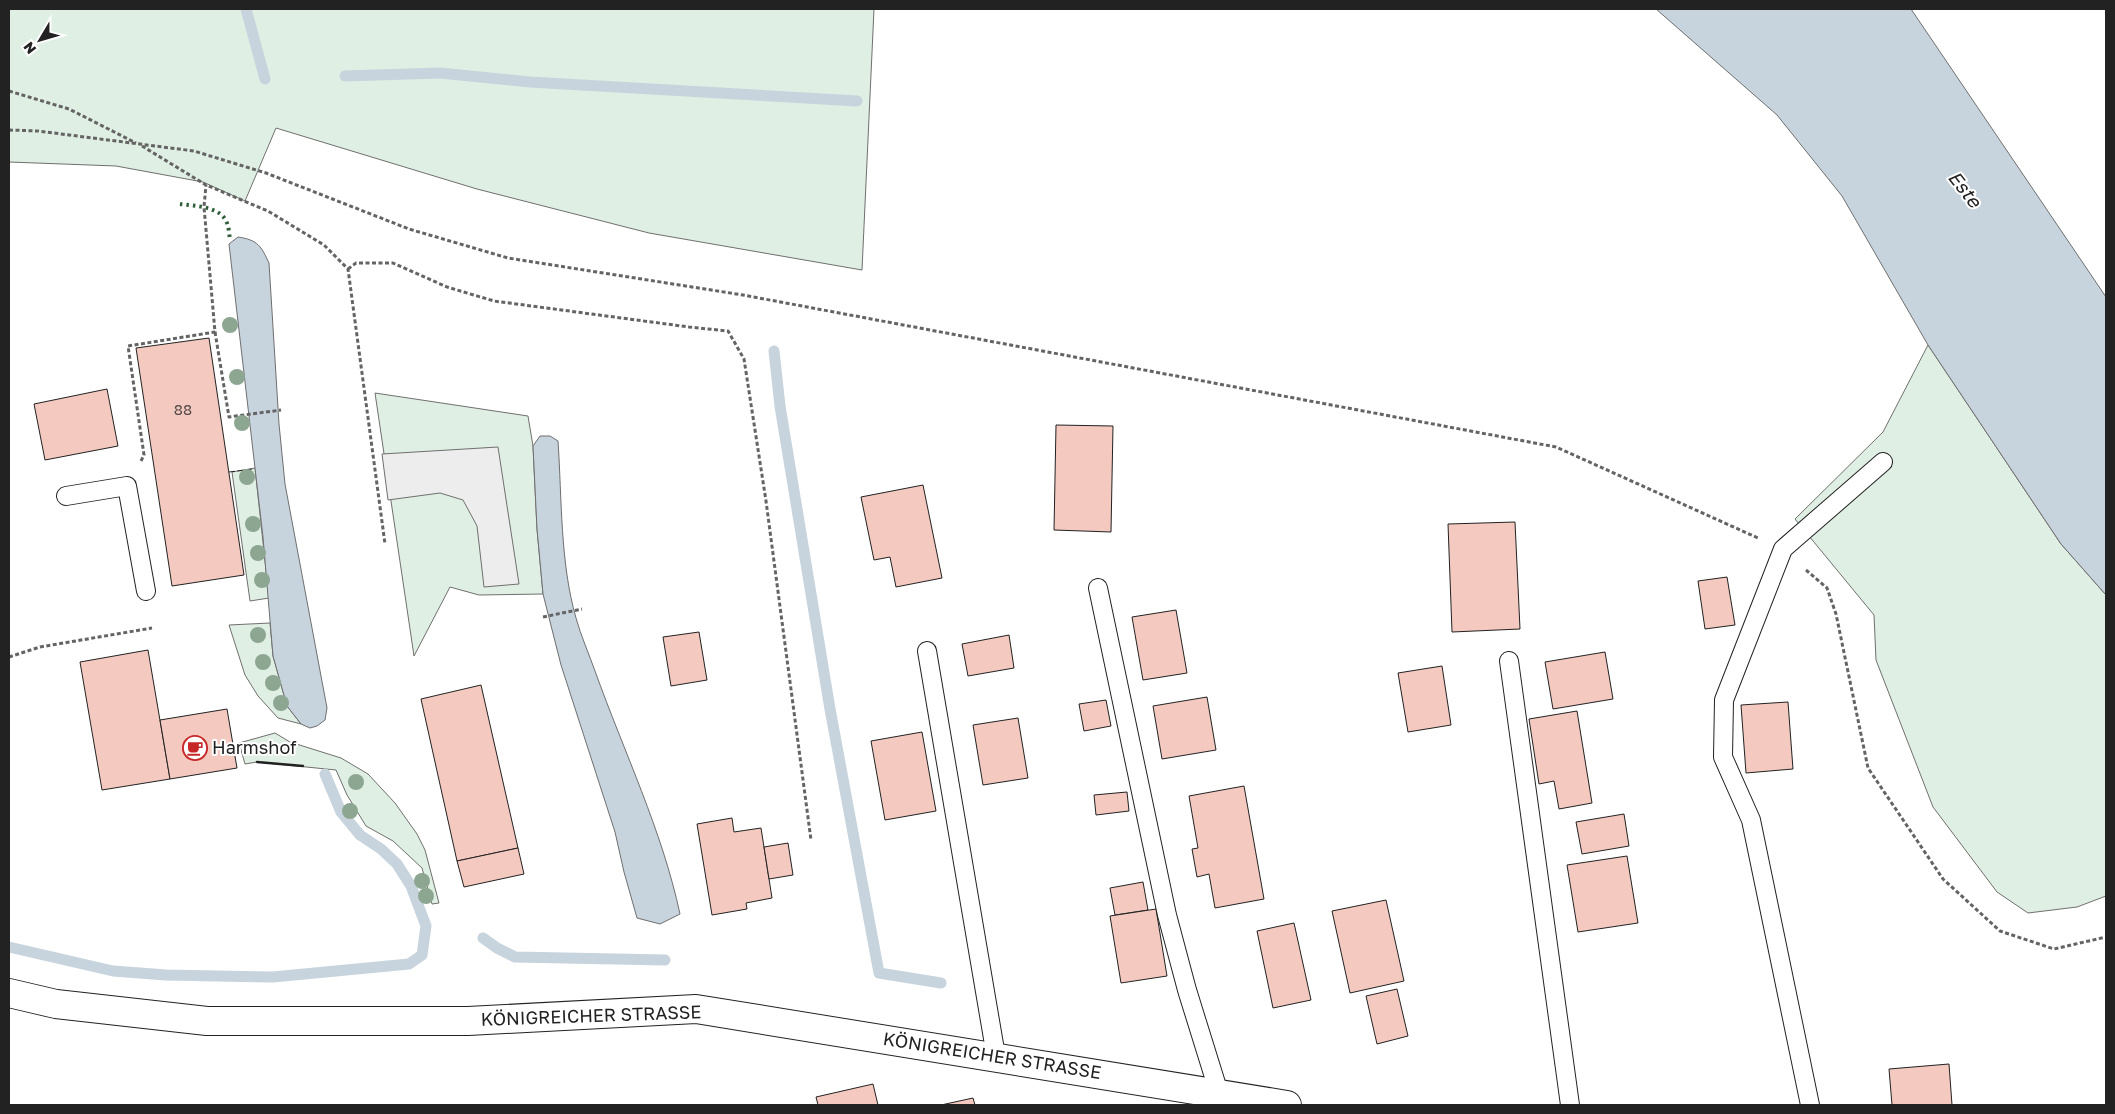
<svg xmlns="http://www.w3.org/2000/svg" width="2115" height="1114" viewBox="0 0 2115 1114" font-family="'Golos Text',sans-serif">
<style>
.green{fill:#e0efe3;stroke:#6f6f6f}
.parking{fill:#ededed;stroke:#6f6f6f}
.water{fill:#c7d3dd;stroke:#6f6f6f}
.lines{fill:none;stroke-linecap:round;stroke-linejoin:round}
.stream{stroke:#c7d3dd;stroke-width:11}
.building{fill:#f3c9c0;stroke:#222}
.lane-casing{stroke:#222;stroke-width:20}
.secondary-casing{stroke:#222;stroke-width:30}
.path{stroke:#646464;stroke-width:3;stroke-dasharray:4 2.5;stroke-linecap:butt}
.lane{stroke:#fff;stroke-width:18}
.secondary{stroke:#fff;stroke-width:28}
.hedge{stroke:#2f5e38;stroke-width:4;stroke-dasharray:2.5 4;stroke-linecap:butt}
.fence{stroke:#222;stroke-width:1;stroke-dasharray:6 2.5;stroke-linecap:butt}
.wall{stroke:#222;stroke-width:2.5}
.tree{fill:#8da692}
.labels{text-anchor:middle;stroke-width:4;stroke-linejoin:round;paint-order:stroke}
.number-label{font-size:15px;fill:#564c4a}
.poi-label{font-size:18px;fill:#222;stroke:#fff;text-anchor:start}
.street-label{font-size:18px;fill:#222;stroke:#fff}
.water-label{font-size:19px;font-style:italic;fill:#222;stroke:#fff}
</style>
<rect width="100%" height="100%" fill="#fff"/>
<g class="green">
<polygon points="9,9 874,9 862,270 649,233 477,189 276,128 245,201 203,182 116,166 9,162"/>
<polygon points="1928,345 2061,544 2106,595 2106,896 2077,907 2028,913 1997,892 1933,807 1876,660 1874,615 1795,519 1883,432"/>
<polygon points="375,393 528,416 533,446 537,529 543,594 479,595 450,587 414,656"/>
<polygon points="255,468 269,598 250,601 232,472"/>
<polygon points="270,623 273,656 287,706 301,724 278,718 258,696 245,675 229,625"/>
<polygon points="275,733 290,742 341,758 368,774 395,803 417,834 425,850 439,903 432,904 422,868 393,841 366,826 347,795 336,770 257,762 245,764 239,743"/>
</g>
<polygon class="parking" points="498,447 519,584 484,587 477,526 463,500 440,493 388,500 382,454"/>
<g class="water">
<polygon points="1656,9 1911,9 2106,297 2106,595 2061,544 1928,345 1842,196 1777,115"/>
<path d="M 238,237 C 258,240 261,246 269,263 L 279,424 L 285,484 L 327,708 L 325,720 L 317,726 L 310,728 L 301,724 L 287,706 L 273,656 L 263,537 L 229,244 Z"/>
<path d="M 540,436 L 550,436 L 558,441 C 562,500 560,562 576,618 C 581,636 589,654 595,671 C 624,752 662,830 680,914 L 660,924 L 637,918 L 624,872 L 615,832 L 561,665 L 543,594 L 537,529 L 533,446 Z"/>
</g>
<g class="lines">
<g class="stream">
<polyline points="246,9 265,79"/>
<polyline points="345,76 440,73 530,82 857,101"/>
<polyline points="774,351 780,406 830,709 879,973 941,983"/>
<polyline points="483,938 497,948 515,957 665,960"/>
<polyline points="9,947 113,971 166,975 273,977 409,964 422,955 426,926 411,886 397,864 381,849 360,835 341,812 325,774"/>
</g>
</g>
<g class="building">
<polygon points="209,338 244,575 172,586 136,348"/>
<polygon points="107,389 118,446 45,460 34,404"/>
<polygon points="1056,425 1113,426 1111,532 1054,530"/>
<polygon points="923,485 942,578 896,587 890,557 874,560 861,497"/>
<polygon points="1515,522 1520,629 1452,632 1448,524"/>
<polygon points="1727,577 1735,625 1705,629 1698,581"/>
<polygon points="1176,610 1187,673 1143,680 1132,617"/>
<polygon points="699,632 707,680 671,686 663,637"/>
<polygon points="1009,635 1014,668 968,676 962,644"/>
<polygon points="148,650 170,779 102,790 80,662"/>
<polygon points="1605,652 1613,699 1553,709 1545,662"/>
<polygon points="1442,666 1451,725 1408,732 1398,673"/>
<polygon points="481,685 518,848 457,861 421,699"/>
<polygon points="1207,697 1216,750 1162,759 1153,706"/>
<polygon points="1106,700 1111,726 1084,731 1079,704"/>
<polygon points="1788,702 1793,769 1746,773 1741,705"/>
<polygon points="227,709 237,768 170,779 160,720"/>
<polygon points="1577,711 1592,803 1559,809 1554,781 1539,784 1529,719"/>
<polygon points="1018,718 1028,778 983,785 973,725"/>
<polygon points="922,732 936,811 885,820 871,741"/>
<polygon points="1244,786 1264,899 1215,908 1209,874 1197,877 1192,849 1198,848 1189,796"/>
<polygon points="1127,792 1129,811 1096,815 1094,795"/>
<polygon points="1624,814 1629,846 1582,854 1576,822"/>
<polygon points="732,818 734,832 761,828 772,898 746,903 747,909 712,915 697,824"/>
<polygon points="788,843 793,875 769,879 764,847"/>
<polygon points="518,848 524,874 464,887 457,861"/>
<polygon points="1627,856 1638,923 1578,932 1567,865"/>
<polygon points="1143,882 1148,910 1115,915 1110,888"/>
<polygon points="1386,900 1404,981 1350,993 1332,911"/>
<polygon points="1156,909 1167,976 1121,983 1110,916"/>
<polygon points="1294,923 1311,1000 1273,1008 1257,931"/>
<polygon points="1397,989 1408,1036 1377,1044 1366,996"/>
<polygon points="1949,1064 1952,1105 1892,1105 1889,1069"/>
<polygon points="873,1084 878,1105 818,1105 816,1097"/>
<polygon points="973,1098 975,1105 941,1105"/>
</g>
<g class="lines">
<defs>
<g id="lane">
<polyline points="66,496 127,486 146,591"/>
<polyline points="1098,588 1167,915 1187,990 1219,1093 1220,1103"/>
<polyline points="927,651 996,1056"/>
<polyline points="1509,661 1570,1105"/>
<polyline points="1810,1105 1751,820 1723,757 1724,700 1783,549 1883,462"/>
</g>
<polyline id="secondary" points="9,993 56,1004 207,1021 468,1021 696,1009 1287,1105"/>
</defs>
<use href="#lane" class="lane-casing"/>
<use href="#secondary" class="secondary-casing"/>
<g class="path">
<polyline points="9,91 69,109 136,143"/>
<polyline points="9,130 38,131 194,151 266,173 409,229 508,258 743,295 1556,447 1758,538"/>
<polyline points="142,146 206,185 268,211 324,245 348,269 385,544"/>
<polyline points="348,269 356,263 393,263 447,287 494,301 689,327 728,331 744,359 766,501 811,840"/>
<polyline points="215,332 229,417 281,410"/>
<polyline points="141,461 144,455 128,346 215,332 204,207 206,185"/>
<polyline points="1806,570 1827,588 1836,614 1868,768 1943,879 2000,931 2054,949 2106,937"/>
<polyline points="543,617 582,609"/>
<polyline points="9,657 40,647 152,628"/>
</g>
<use href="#lane" class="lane"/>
<use href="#secondary" class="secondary"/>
<path class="hedge" d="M 180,204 C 194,206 221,206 227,223 C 229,228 229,234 230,239"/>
<polyline class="fence" points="229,472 253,469"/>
<polyline class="wall" points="257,762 303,766"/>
</g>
<g class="tree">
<circle cx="230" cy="325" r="8"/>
<circle cx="237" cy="377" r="8"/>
<circle cx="242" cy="423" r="8"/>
<circle cx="247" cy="477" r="8"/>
<circle cx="253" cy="524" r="8"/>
<circle cx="258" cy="553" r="8"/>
<circle cx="262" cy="580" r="8"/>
<circle cx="258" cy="635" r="8"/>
<circle cx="263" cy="662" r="8"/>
<circle cx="273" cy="683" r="8"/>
<circle cx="281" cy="703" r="8"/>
<circle cx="356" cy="782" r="8"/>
<circle cx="350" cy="811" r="8"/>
<circle cx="422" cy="881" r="8"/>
<circle cx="426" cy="896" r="8"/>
</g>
<defs>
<symbol id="cafe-ring" viewBox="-11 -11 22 22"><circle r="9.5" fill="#fff" stroke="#c62828" stroke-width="1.5"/><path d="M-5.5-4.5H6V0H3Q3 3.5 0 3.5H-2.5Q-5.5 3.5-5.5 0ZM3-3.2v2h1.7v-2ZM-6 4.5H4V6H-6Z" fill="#c62828"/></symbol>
</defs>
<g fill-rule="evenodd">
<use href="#cafe-ring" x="181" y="734" width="28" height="28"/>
</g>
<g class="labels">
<g class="number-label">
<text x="183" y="415">88</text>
</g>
<g class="poi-label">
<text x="212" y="754">Harmshof</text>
</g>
<g class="street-label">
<text transform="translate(591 1016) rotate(-2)" y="6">KÖNIGREICHER STRASSE</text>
<text transform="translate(992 1056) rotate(9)" y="6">KÖNIGREICHER STRASSE</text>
</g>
<g class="water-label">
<text transform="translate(1965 189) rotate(52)" y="7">Este</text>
</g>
</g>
<rect width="2115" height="1114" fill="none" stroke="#222222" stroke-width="20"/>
<g transform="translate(40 40) rotate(232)" stroke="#ffffff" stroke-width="4" paint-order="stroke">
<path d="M0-4L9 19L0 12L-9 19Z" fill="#222222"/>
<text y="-8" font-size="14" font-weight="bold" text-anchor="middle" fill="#222222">N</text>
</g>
</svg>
